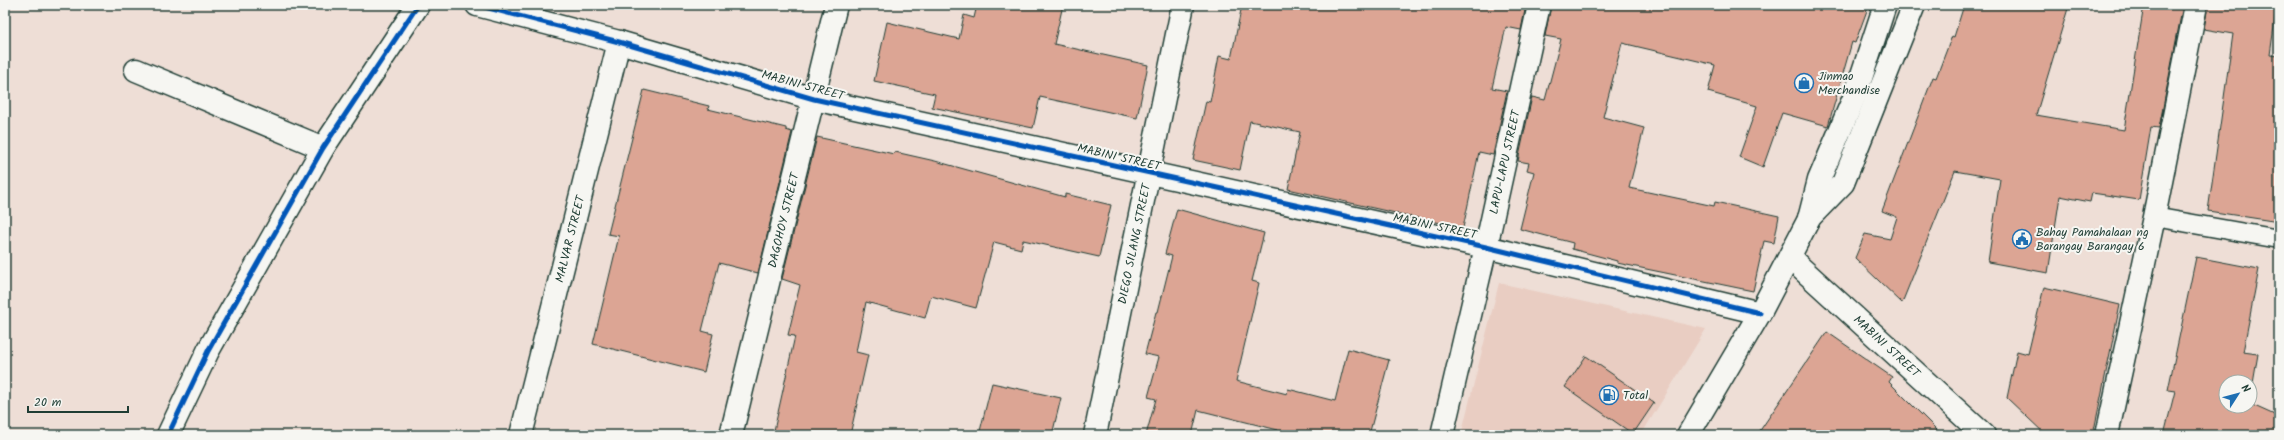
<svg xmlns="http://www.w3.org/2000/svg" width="2284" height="440" viewBox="0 0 2284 440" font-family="Kalam,sans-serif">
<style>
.built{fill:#e9cdc2}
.building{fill:#dca594;stroke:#1f3d34}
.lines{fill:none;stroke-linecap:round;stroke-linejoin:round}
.lane-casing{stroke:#1f3d34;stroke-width:21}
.street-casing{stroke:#1f3d34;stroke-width:25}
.secondary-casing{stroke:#1f3d34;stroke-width:25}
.lane{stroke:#f6f6f2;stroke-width:18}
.street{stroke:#f6f6f2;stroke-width:22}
.secondary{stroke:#f6f6f2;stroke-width:22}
.cycleway-casing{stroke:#f6f6f2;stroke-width:8}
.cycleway{stroke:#0057b8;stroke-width:5}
.labels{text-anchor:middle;stroke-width:4;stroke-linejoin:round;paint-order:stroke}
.poi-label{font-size:12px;fill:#1f3d34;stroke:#f6f6f2;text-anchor:start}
.street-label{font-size:12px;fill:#1f3d34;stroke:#f6f6f2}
</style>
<rect width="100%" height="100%" fill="#eeded6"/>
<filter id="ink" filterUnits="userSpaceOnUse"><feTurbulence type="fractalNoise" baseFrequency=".025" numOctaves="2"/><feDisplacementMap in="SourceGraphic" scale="8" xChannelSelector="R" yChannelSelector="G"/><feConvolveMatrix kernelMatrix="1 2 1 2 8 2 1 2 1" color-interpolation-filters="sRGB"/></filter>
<g filter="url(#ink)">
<polygon class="built" points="1499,283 1706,329 1641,435 1461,435"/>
<g class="building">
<polygon points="977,5 1063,5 1054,44 1148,65 1137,118 1040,97 1033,128 932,107 935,94 874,81 887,22 959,39 964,15 974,18"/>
<polygon points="1242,5 1526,5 1521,30 1506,27 1492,88 1507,91 1493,155 1479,152 1463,228 1288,189 1300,132 1250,121 1240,170 1193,160 1206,101 1210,102 1219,56 1231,59"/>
<polygon points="1551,5 1869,5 1855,43 1852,42 1828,126 1782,113 1763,167 1739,157 1757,106 1708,92 1715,65 1622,43 1603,117 1644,128 1629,188 1714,206 1715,202 1779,216 1774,243 1764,241 1753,291 1617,263 1617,261 1572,249 1573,243 1520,229 1534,172 1527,170 1529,163 1518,161 1532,97 1545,100 1561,39 1545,36"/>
<polygon points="1964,5 2069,5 2036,115 2124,130 2144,5 2183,5 2159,128 2151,127 2139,200 2092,193 2090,202 2060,196 2048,273 1988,262 2000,179 1955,171 1902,303 1855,258 1865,234 1890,239 1897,217 1882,211 1933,77 1936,78 1952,36 1954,37"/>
<polygon points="2208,5 2277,5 2270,55 2279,56 2279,222 2208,211 2233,34 2204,29"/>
<polygon points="644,90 709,106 708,109 786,128 786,130 792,132 758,273 719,263 702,331 713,334 704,372 593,344 619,236 608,234"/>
<polygon points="817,137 894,154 895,152 935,161 1065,197 1065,194 1111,205 1099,257 1023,240 1021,249 994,242 976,308 931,296 925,318 866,302 856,352 868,355 850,435 773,435 795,336 788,335 800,285 782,279"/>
<polygon points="1177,209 1264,233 1252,281 1259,283 1236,381 1287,394 1288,389 1335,401 1348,349 1389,360 1369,435 1277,435 1278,430 1198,410 1192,435 1146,435 1156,399 1148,397 1159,357 1145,354 1156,312 1158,312 1172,256 1165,254"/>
<polygon points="2196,257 2259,269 2243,352 2258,354 2250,401 2250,382 2226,382 2226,406 2250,406 2250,404 2279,417 2279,435 2164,435 2175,391 2168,390"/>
<polygon points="2044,287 2120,305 2093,435 2046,435 2007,398 2017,351 2028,354"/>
<polygon points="1827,332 1892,377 1889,382 1942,435 1757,435"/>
<polygon points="1586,356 1654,403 1633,434 1565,387"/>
<polygon points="992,383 1061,398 1052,435 979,435"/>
</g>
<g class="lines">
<defs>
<polyline id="lane" points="2154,217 2279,239"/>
<g id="street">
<polyline points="477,5 619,42 814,99 1486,247 1760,313"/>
<polyline points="136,70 323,148"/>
<path id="s1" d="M 1790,258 L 1984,435"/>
<polyline points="168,435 208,351 323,148 418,5"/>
<path id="s2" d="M 521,435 L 619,42"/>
<path id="s3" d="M 731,435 L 836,5"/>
<path id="s4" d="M 1095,435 L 1183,5"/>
<path id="s5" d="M 1442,435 L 1486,247 L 1539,5"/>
<polyline points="2107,435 2154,217 2196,5"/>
</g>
<g id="secondary">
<polyline points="1809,218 1843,183 1914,5"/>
<polyline points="1688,435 1760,313 1809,219 1819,180 1856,93 1885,5"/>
</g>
</defs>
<use href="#lane" class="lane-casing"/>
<use href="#street" class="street-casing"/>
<use href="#secondary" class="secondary-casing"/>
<use href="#lane" class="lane"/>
<use href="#street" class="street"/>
<use href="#secondary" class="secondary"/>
<defs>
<g id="cycleway">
<polyline points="477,5 619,42 814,99 1486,247 1760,313"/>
<polyline points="168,435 208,351 323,148 418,5"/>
</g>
</defs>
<use href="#cycleway" class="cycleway-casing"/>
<use href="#cycleway" class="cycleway"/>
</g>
</g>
<defs>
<symbol id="shop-ring" viewBox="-11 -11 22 22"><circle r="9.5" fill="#f6f6f2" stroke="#1f6fb2" stroke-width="1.5"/><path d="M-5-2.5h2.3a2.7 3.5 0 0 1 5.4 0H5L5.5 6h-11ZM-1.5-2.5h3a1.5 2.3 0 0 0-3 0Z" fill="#1f6fb2"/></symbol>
<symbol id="civic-ring" viewBox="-11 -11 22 22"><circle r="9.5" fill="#f6f6f2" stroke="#1f6fb2" stroke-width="1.5"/><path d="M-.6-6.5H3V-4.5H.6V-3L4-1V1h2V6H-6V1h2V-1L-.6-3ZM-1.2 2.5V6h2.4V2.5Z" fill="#1f6fb2"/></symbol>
<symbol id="fuel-ring" viewBox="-11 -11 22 22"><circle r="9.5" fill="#f6f6f2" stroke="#1f6fb2" stroke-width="1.5"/><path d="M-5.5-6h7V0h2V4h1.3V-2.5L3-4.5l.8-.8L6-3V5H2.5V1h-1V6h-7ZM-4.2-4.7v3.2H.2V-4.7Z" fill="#1f6fb2"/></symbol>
</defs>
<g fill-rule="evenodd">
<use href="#shop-ring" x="1793" y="72" width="22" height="22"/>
<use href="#civic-ring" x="2011" y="228" width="22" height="22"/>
<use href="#fuel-ring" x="1598" y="384" width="22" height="22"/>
</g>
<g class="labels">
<g class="poi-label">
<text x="1818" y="80">Jinmao<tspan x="1818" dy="14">Merchandise</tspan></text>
<text x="2036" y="236">Bahay Pamahalaan ng<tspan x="2036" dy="14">Barangay Barangay 6</tspan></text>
<text x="1623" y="399">Total</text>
</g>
<g class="street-label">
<text transform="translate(803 85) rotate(15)" y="4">MABINI STREET</text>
<text transform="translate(1119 157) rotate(13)" y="4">MABINI STREET</text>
<text dy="4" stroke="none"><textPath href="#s5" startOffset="280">LAPU-LAPU STREET</textPath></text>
<text dy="4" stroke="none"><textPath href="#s3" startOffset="221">DAGOHOY STREET</textPath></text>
<text transform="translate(1435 226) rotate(12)" y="4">MABINI STREET</text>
<text dy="4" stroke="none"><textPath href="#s2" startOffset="202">MALVAR STREET</textPath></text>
<text dy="4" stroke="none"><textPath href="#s4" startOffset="195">DIEGO SILANG STREET</textPath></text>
<text dy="4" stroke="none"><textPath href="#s1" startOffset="131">MABINI STREET</textPath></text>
</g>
</g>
<rect width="2284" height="440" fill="none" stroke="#f6f6f2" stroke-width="20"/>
<rect x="10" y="10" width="2264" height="420" fill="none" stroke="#1f3d34" stroke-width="1.5" filter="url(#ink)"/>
<g transform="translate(2238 394) rotate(54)"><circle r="19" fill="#f6f6f2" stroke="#a0aca6"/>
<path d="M0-3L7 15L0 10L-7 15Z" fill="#1f6fb2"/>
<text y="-6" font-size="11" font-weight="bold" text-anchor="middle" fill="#1f3d34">N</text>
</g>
<path d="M28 406v6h100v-6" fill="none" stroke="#1f3d34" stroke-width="2"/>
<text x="34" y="406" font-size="12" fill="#1f3d34" stroke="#f6f6f2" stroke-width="3" paint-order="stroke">20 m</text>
</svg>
